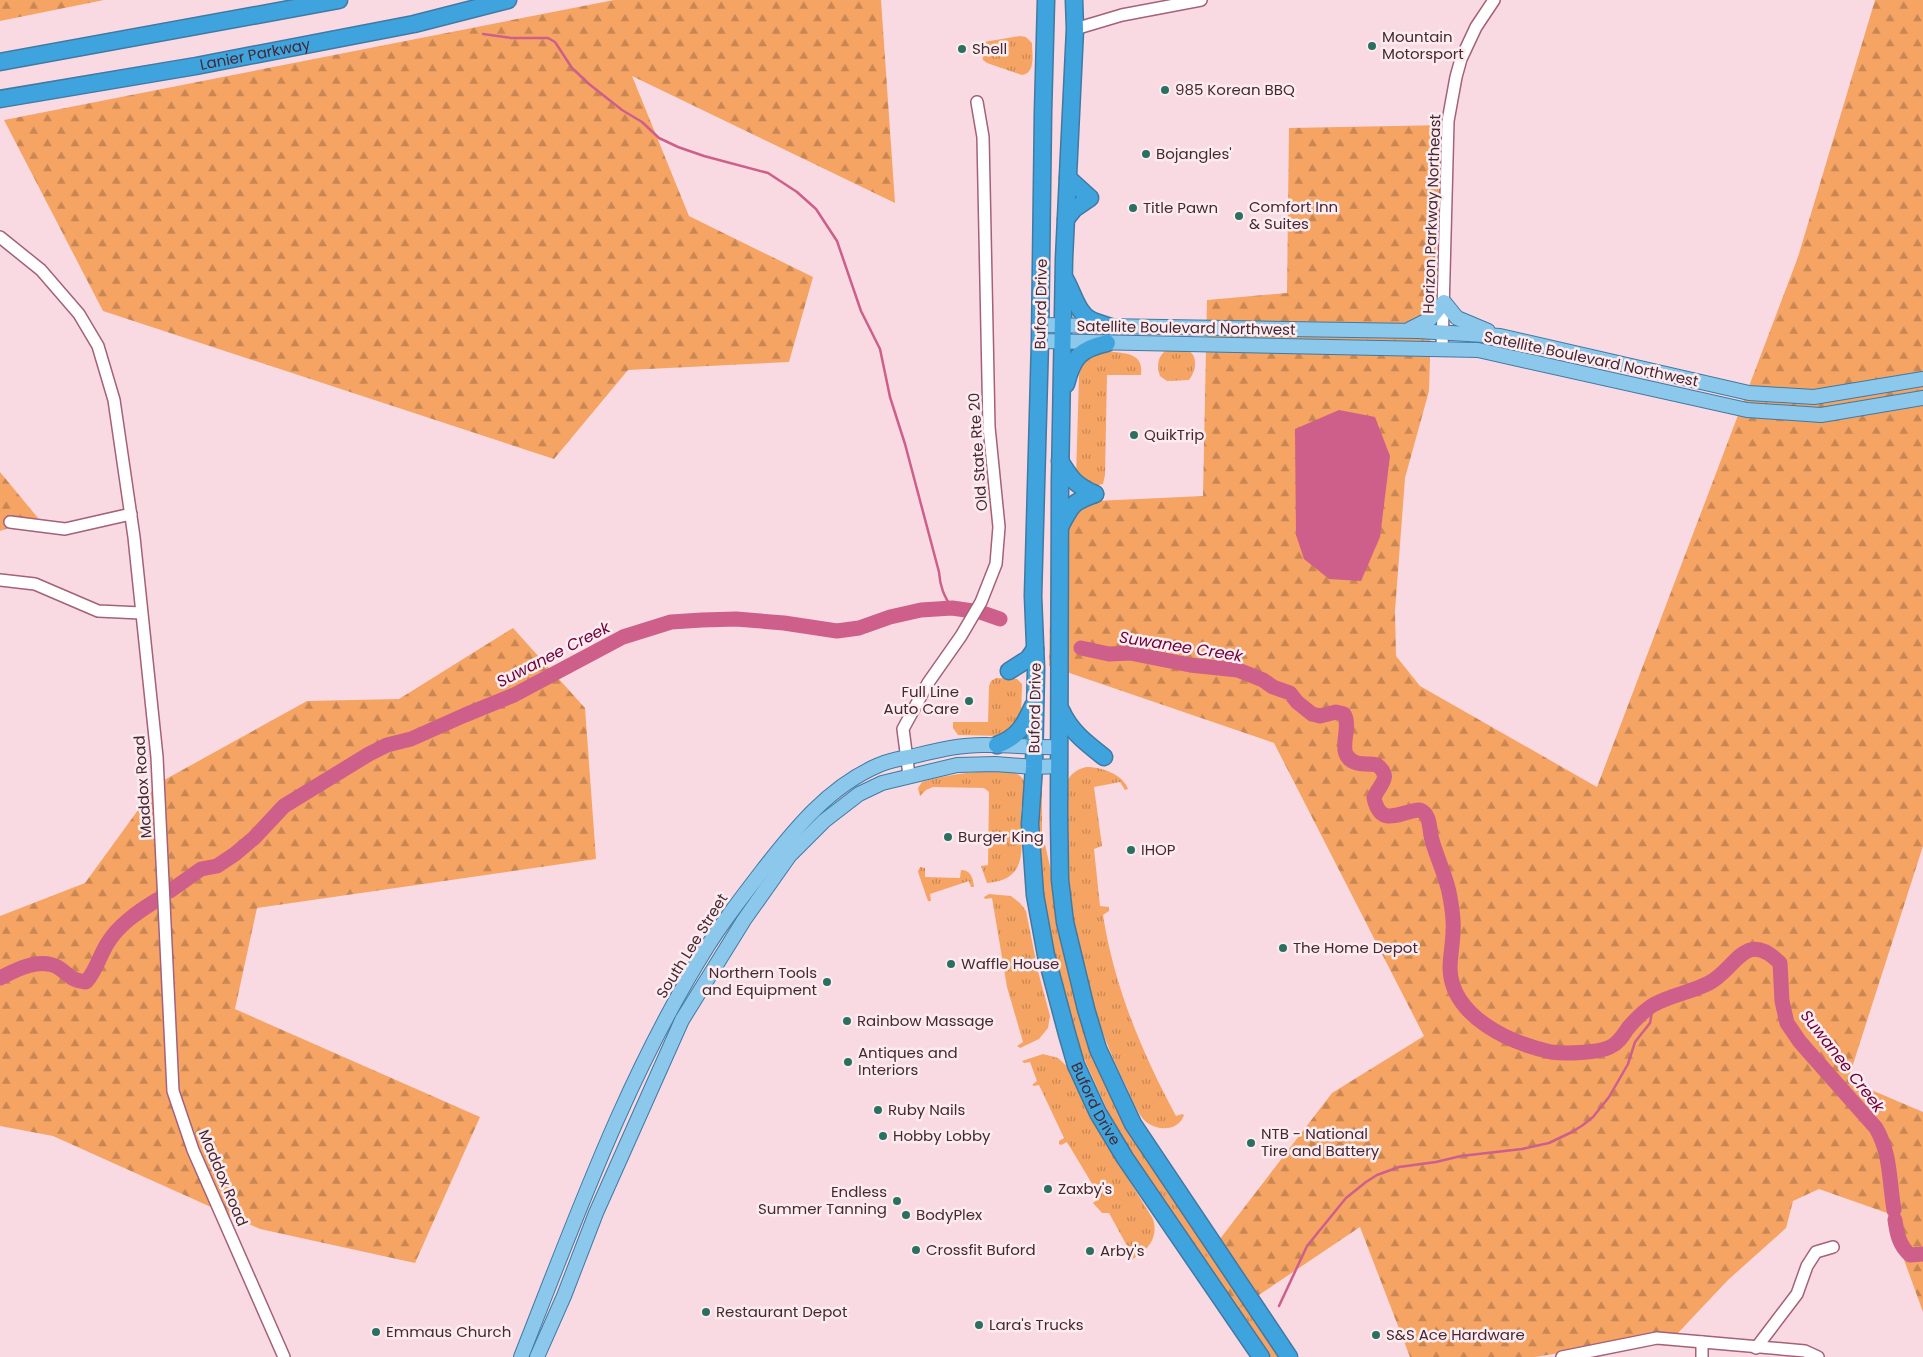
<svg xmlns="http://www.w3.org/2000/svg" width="1923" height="1357" viewBox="0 0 1923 1357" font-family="Poppins,sans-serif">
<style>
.grass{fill:url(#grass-tufts)}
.forest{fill:url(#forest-firs)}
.water{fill:#cd5f8a}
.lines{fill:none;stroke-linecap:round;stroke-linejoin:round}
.stream{stroke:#cd5f8a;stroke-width:2.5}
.river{stroke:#cd5f8a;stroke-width:15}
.minor-casing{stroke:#a46179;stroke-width:14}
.major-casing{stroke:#4179a2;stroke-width:16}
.highway-casing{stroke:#4179a2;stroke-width:19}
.minor{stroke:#fff;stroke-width:11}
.major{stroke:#8cc8eb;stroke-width:14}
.highway{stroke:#3fa4de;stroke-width:16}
.poi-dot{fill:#2b6f61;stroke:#fcecf0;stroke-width:2}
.labels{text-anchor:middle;stroke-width:5;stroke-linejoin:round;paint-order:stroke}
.poi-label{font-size:15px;fill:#452832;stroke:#fcecf0;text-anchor:start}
.street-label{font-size:15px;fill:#452832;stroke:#fcecf0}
.water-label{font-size:16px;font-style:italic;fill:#6d013a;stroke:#fcecf0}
</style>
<defs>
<pattern id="grass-tufts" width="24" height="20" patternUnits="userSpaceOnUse" patternTransform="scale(1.25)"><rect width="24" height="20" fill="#f5a464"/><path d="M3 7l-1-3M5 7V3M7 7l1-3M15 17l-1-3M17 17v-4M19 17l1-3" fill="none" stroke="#c88653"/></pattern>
<pattern id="forest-firs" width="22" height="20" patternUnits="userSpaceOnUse" patternTransform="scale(1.25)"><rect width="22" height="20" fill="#f5a464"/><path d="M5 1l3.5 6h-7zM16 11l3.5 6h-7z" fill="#c88653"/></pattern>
</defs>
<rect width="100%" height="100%" fill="#f9dae3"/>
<g class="grass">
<path d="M 1020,36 L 1026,37 L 1032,43 C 1032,54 1036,73 1022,75 L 987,63 L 983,60 L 981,45 L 984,42 Z"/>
<path d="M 1168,349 C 1174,349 1184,348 1189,351 C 1199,357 1195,373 1189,380 L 1167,381 L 1160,376 C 1156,365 1158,355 1168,349 Z"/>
<path d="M 1108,351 C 1125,354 1144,352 1141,375 L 1107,375 L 1105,475 L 1103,484 L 1093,486 L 1076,477 L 1079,376 C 1082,358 1092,355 1108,351 Z"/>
<polygon points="996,678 1017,679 1022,684 1021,718 1003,736 958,735 953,728 953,722 988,722 989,686 991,681"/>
<path d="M 1086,767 C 1101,767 1123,774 1128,789 L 1125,790 L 1120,782 L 1094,787 L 1102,846 L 1094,849 L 1100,906 L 1109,907 L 1109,911 L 1103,915 C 1114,986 1142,1053 1176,1116 L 1182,1114 L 1184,1115 C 1178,1133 1154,1131 1143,1119 C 1135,1109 1130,1093 1124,1082 C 1084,1001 1067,910 1066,821 C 1066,810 1063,794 1067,783 C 1069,774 1078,769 1086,767 Z"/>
<path d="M 993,771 C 1003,771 1015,770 1022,778 C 1030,788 1021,801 1021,811 C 1020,843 1032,880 987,883 L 981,866 L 988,865 L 989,792 L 984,788 L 933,787 L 926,790 L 920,796 L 918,788 L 922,782 C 945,775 969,772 993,771 Z"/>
<polygon points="1041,779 1042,780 1042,831 1053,880 1062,947 1073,991 1093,1050 1284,1357 1271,1357 1260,1345 1175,1221 1115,1127 1077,1043 1063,1002 1042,900 1038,845 1038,780"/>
<path d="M 920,867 L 925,868 L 925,877 L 960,878 L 961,870 C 971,870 973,878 974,887 L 971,887 L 969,881 L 930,894 L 931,901 L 928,901 L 918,872 Z"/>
<polygon points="989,894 1011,896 1020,903 1026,911 1038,971 1050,1016 1048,1028 1039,1039 1020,1048 1017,1046 1023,1042 1007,987 992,898 985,899 984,897"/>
<path d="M 1043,1054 L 1058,1058 L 1070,1069 L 1102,1136 L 1153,1219 C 1158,1235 1151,1247 1137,1256 C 1133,1259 1132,1260 1127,1260 L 1132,1255 L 1109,1213 L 1102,1213 L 1093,1203 L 1100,1197 L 1067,1142 L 1061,1145 L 1059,1144 L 1059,1141 L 1064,1138 L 1039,1085 L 1034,1086 L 1032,1085 L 1037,1081 L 1030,1062 L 1024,1063 L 1022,1061 Z"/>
</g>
<g class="forest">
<polygon points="0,0 104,0 0,21"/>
<polygon points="614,0 881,0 895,203 632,76 689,216 813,277 789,362 628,370 554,459 103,311 4,120"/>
<polygon points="1875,0 1923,0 1923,846 1848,1080 1923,1112 1923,1312 1887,1213 1819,1189 1793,1201 1786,1228 1728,1280 1677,1334 1535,1357 1410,1357 1360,1227 1235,1311 1203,1261 1332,1093 1424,1036 1274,743 1049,666 1052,503 1203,496 1207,300 1287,293 1289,128 1446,125 1432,294 1429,391 1405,478 1395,611 1396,656 1420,686 1597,787 1798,257"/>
<polygon points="0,472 38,518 0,531"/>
<polygon points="513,628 585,708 596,859 257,908 235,1009 480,1117 415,1263 260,1229 53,1136 0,1126 0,916 85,883 157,784 307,701 399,699"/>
</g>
<polygon class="water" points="1339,410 1375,417 1390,456 1380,537 1361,581 1329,579 1304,559 1296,535 1295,429"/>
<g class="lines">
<g class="stream">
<path d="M 483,34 L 511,38 L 548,38 L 555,42 L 572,68 L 589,84 L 622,110 L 642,122 L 659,138 L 678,147 L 704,156 L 768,173 L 797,192 L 816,209 L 837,241 L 861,311 L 880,349 L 890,397 L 905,444 L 939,572 C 940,587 944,596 952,608"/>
<polyline points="1279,1306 1307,1246 1346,1198 1366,1182 1377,1175 1399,1167 1436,1162 1461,1156 1522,1149 1549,1143 1572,1132 1583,1125 1593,1117 1609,1097 1628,1064 1635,1042 1650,1023 1653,1005"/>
</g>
<g class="river">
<path d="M 1081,648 L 1109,654 L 1130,653 L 1190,665 L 1238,670 L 1263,680 L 1273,687 L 1290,693 L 1297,702 L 1312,714 L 1320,716 L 1336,712 L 1344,714 C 1353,729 1333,756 1357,763 C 1364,765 1370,763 1377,765 C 1393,778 1379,784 1374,798 C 1381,829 1400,811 1420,810 C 1431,814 1429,830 1432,840 C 1437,859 1447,877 1450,897 C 1452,908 1454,920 1453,931 C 1453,943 1450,956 1450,969 C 1452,1017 1510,1043 1551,1052 C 1564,1054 1599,1053 1610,1047 C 1619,1043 1623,1035 1628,1028 C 1634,1021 1645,1010 1653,1005 C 1670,995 1692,992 1709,983 C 1736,969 1745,928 1780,963 L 1782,1001 L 1787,1023 L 1800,1042 L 1876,1128 C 1891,1154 1889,1181 1894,1210"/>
<polyline points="170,891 201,869 217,866 235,854 254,838 284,806 369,754 387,745 411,739 465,715 514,695 623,637 671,622 702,620 736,619 784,623 837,631 859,628 890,617 921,610 952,608 980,612 1000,619"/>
<path d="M 0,978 C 17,969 41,957 59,968 C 71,976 70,980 86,982 C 96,971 99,957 107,944 C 118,925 139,911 157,900"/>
<path d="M 1895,1220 C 1897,1234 1899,1245 1910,1255 L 1923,1254"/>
</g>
<defs>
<g id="minor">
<polyline points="1075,29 1122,15 1201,0"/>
<polyline points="0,237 41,270 79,314 98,346 114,400 134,537 157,757 173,1091 193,1150 284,1357"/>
<polyline points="1442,349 1448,121 1456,77 1461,59 1476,27 1494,0"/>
<polyline points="10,522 65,529 131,514"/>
<polyline points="0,580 35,584 98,611 141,613"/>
<polyline points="909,775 903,729 928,683 961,636 981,602 996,564 999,527 989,427 983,137 977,102"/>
<polyline points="1702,1342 1702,1357"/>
<polyline points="1756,1348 1797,1294 1807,1266 1816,1252 1833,1247"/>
<polyline points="1562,1357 1657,1338 1805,1351 1818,1357"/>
</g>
<g id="major">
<polyline points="1041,325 1418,331 1500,336 1749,393 1814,397 1923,379"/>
<polyline points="1410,329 1430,319 1444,302 1457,318 1488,331"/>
<polyline points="1040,341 1478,350 1747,410 1821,415 1923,398"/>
<path d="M 521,1357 C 576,1218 627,1075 707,947 C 723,921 743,896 762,871 C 794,830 829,786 879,765 C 890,760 902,758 914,756 C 939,750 963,744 988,745 C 1012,745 1036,748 1060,747"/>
<polyline points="537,1357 564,1296 596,1213 682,1020 744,920 790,855 824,821 859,794 882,783 957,765 995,764 1034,767 1060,766"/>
</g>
<g id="highway">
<path id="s1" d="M 1046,0 L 1043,112 L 1040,341 L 1033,596 L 1036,669 L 1034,767 L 1030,824 L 1035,895 L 1046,955 L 1067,1034 L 1076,1065 L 1098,1113 L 1125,1158 L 1261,1357"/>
<polyline points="1074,0 1075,29 1064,259 1060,481 1059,818 1060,880 1065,922 1086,1009 1098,1049 1133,1124 1289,1357"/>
<polyline points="0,62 339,0"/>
<path id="s2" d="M 0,99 L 196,66 L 414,24 L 508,0"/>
<polyline points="1066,219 1074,209 1090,198 1068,178"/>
<path d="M 1065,279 C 1073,292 1077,313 1091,320 C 1097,323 1105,325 1111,327"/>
<path d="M 1066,384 C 1073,357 1080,349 1107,343"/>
<path d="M 1060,461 C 1071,479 1075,485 1095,494"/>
<path d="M 1061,525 C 1072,504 1073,502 1095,494"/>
<polyline points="1009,671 1028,659 1035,649"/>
<path d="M 1061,710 C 1070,731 1086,743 1104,757"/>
<path d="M 997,745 C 1018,737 1024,726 1033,706"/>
</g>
</defs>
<use href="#minor" class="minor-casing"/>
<use href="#major" class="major-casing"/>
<use href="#highway" class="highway-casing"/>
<use href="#minor" class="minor"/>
<use href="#major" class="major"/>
<use href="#highway" class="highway"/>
</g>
<g class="poi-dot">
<circle cx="1372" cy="46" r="5"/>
<circle cx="962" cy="49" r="5"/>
<circle cx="1165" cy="90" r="5"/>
<circle cx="1146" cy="154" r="5"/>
<circle cx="1133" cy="208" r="5"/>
<circle cx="1239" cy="216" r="5"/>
<circle cx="1134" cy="435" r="5"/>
<circle cx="969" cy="701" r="5"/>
<circle cx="948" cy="837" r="5"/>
<circle cx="1131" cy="850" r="5"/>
<circle cx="1283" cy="948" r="5"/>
<circle cx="951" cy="964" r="5"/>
<circle cx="827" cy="982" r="5"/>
<circle cx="847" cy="1021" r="5"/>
<circle cx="848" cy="1062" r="5"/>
<circle cx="878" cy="1110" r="5"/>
<circle cx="883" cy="1136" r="5"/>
<circle cx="1251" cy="1143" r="5"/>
<circle cx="1048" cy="1189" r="5"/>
<circle cx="897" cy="1201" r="5"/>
<circle cx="906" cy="1215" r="5"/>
<circle cx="916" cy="1250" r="5"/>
<circle cx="1090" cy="1251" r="5"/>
<circle cx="706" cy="1312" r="5"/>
<circle cx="979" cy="1325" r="5"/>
<circle cx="376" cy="1332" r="5"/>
<circle cx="1376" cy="1335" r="5"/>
</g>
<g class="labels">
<g class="poi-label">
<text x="1382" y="42">Mountain<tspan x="1382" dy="17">Motorsport</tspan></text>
<text x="972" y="54">Shell</text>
<text x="1175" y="95">985 Korean BBQ</text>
<text x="1156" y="159">Bojangles'</text>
<text x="1249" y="212">Comfort Inn<tspan x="1249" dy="17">&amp; Suites</tspan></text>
<text x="1143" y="213">Title Pawn</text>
<text x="1144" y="440">QuikTrip</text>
<text x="959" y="697" text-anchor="end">Full Line<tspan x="959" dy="17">Auto Care</tspan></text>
<text x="958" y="842">Burger King</text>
<text x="1141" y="855">IHOP</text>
<text x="1293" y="953">The Home Depot</text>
<text x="961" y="969">Waffle House</text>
<text x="817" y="978" text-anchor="end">Northern Tools<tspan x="817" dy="17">and Equipment</tspan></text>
<text x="857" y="1026">Rainbow Massage</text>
<text x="858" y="1058">Antiques and<tspan x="858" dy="17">Interiors</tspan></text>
<text x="888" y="1115">Ruby Nails</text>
<text x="1261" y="1139">NTB - National<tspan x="1261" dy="17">Tire and Battery</tspan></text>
<text x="893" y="1141">Hobby Lobby</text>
<text x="1058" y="1194">Zaxby's</text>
<text x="887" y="1197" text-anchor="end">Endless<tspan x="887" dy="17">Summer Tanning</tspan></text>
<text x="916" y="1220">BodyPlex</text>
<text x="926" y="1255">Crossfit Buford</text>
<text x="1100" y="1256">Arby's</text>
<text x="716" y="1317">Restaurant Depot</text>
<text x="989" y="1330">Lara's Trucks</text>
<text x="386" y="1337">Emmaus Church</text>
<text x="1386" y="1340">S&amp;S Ace Hardware</text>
</g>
<g class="street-label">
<text dy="5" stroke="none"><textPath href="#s2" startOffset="259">Lanier Parkway</textPath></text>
<text transform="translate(1432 214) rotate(-88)" y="5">Horizon Parkway Northeast</text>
<text transform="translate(1041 304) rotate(-89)" y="5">Buford Drive</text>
<text transform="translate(1186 328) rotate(1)" y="5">Satellite Boulevard Northwest</text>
<text transform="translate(1591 359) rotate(12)" y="5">Satellite Boulevard Northwest</text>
<text transform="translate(978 452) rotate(-94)" y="5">Old State Rte 20</text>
<text transform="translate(1035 708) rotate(-89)" y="5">Buford Drive</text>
<text transform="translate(143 787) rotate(-94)" y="5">Maddox Road</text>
<text transform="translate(692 946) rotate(-58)" y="5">South Lee Street</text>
<text dy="5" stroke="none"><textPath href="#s1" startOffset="1114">Buford Drive</textPath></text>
<text transform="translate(223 1178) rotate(67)" y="5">Maddox Road</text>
</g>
<g class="water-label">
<text transform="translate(1181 646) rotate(9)" y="6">Suwanee Creek</text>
<text transform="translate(553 654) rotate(-27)" y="6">Suwanee Creek</text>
<text transform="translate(1843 1061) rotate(52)" y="6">Suwanee Creek</text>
</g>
</g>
</svg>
